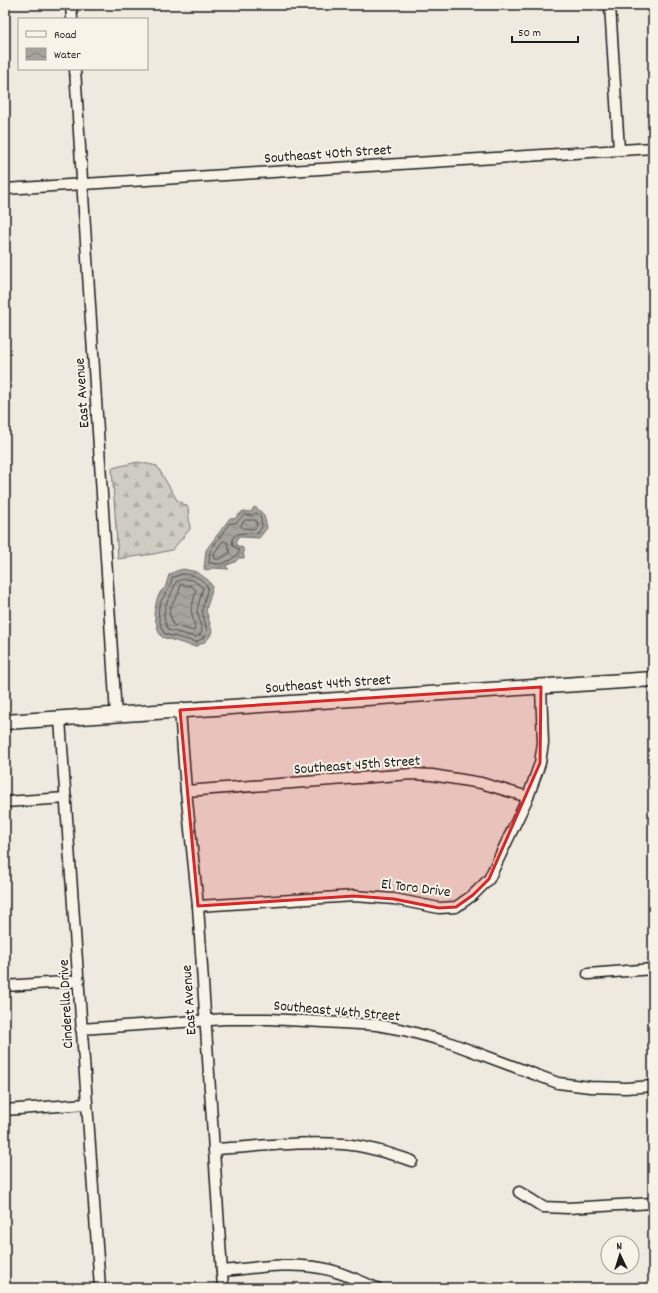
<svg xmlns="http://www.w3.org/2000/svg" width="658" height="1293" viewBox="0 0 658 1293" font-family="Dekko,sans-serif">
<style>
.forest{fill:url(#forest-firs);stroke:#767470}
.water{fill:url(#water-waves);stroke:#6f6d69}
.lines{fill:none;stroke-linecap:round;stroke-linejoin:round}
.shore{stroke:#535250;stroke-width:1}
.minor-casing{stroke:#1c1c1c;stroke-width:13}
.secondary-casing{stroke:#1c1c1c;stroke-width:17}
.minor{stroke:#f7f3e8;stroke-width:10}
.secondary{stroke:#f7f3e8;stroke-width:14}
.marked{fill:#d62828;fill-opacity:0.2;stroke:#d62828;stroke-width:3;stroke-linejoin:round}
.labels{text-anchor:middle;stroke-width:4;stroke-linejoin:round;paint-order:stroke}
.street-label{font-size:15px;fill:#1c1c1c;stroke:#f7f3e8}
</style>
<defs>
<pattern id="forest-firs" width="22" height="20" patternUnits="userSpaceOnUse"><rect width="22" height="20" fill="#cfccc3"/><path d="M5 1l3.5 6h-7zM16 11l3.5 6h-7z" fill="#b1afa7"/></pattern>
<pattern id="water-waves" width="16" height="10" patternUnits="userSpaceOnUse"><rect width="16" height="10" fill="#a6a39d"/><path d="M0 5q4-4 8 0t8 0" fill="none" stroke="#86847f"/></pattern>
</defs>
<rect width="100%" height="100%" fill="#eeeae0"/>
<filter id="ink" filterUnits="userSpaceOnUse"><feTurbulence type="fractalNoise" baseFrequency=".025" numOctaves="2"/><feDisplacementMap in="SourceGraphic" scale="8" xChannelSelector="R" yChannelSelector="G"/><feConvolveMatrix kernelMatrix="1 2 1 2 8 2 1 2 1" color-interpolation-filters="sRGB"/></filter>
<g filter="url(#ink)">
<polygon class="forest" points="138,462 157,466 177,500 188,507 190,529 172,550 153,554 118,559 112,468"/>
<g class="water">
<path d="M 254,507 C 264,512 265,517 267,528 L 259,538 L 240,537 L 236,540 L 236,545 L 243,548 L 244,558 L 239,558 L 235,562 L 225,566 L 229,569 L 212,568 L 208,570 L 204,569 L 206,550 L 230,518 L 234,519 L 243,511 L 251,512 Z"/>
<polygon points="183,569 197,572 208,580 212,586 211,594 206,610 212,631 210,636 206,641 197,646 192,646 162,637 159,633 154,614 157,599 161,591 165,588 169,575 176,571"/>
</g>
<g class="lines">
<g class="shore">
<path d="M 256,513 C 262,515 261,521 262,527 L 258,533 C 247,535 229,528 233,546 L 239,550 L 239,553 L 232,559 L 222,564 L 209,563 L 210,551 L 228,525 L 230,523 L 236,523 L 244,515 L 252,515 Z"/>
<polygon points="245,520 256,520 257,526 254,529 242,528 241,525"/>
<polygon points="223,541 227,542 230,553 220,559 215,559 214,554"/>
<path d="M 183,574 C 193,574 202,578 208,587 L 202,610 L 207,631 L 203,638 L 196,642 L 165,634 C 162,630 161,626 160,622 C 156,607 160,602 168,590 C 170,587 171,582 172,578 Z"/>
<path d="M 184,579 L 193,580 L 203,588 L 197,610 L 202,631 L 200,635 L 196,637 L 168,630 C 158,608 170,601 176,582 Z"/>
<polygon points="181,585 190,585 196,590 191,610 195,628 194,631 173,625 169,611 172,604 178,595"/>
</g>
<defs>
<g id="minor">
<polyline points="71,5 72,19"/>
<polyline points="610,5 619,150"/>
<polyline points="75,69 116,715"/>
<polyline points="5,189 653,148"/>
<polyline points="180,710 186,791 198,906 223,1288"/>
<polyline points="60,719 100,1288"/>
<polyline points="186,791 412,774 432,775 481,783 528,797"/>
<polyline points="5,802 66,798"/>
<polyline points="198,906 354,896 394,899 439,908 456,907 473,895 489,879 528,797 540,763 543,743 541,687"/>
<polyline points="588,974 653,969"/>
<polyline points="5,986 79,981"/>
<polyline points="81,1029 225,1019 269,1019 377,1025 404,1030 448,1042 558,1083 590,1087 626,1088 653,1086"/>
<polyline points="5,1110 86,1104"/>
<path d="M 214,1149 C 256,1147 300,1141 343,1144 C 367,1146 389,1153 412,1161"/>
<polyline points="519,1192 543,1207 568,1208 653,1203"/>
<path d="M 222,1271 C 255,1268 288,1262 321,1268 C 340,1271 359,1281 377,1288"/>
</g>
<polyline id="secondary" points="5,722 653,679"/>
</defs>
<use href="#minor" class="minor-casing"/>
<use href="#secondary" class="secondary-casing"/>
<use href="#minor" class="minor"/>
<use href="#secondary" class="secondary"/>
</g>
</g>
<path class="marked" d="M 541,687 L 540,763 L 489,879 L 473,895 L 456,907 L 439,908 L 394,899 L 354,896 L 198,906 L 180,710 Z"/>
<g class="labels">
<g class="street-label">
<text transform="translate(328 153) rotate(-4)" y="5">Southeast 40th Street</text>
<text transform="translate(81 393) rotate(-94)" y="5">East Avenue</text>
<text transform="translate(328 683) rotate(-4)" y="5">Southeast 44th Street</text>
<text transform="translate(357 764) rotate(-4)" y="5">Southeast 45th Street</text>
<text transform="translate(416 887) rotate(7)" y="5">El Toro Drive</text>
<text transform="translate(188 1000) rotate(-94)" y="5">East Avenue</text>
<text transform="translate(65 1004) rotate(-93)" y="5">Cinderella Drive</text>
<text transform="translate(337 1010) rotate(5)" y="5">Southeast 46th Street</text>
</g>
</g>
<rect width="658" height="1293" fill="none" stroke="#f7f3e8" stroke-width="20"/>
<rect x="10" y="10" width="638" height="1273" fill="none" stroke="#1c1c1c" stroke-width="1.5" filter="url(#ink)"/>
<rect x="18" y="18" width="130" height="52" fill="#f7f3e8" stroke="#9f9d96"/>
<rect x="26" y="31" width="20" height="6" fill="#f7f3e8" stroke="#9f9d96"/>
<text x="54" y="38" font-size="12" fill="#1c1c1c">Road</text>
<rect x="26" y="48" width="20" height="12" fill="url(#water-waves)" stroke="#9f9d96"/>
<text x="54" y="58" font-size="12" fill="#1c1c1c">Water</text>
<g transform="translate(620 1255) rotate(356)"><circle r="19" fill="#f7f3e8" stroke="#9f9d96"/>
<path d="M0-3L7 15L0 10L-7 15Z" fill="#1c1c1c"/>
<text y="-6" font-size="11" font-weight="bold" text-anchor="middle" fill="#1c1c1c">N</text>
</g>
<path d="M512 36v6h66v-6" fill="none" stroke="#1c1c1c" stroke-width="2"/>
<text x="518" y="36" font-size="12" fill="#1c1c1c" stroke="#f7f3e8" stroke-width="3" paint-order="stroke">50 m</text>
</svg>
